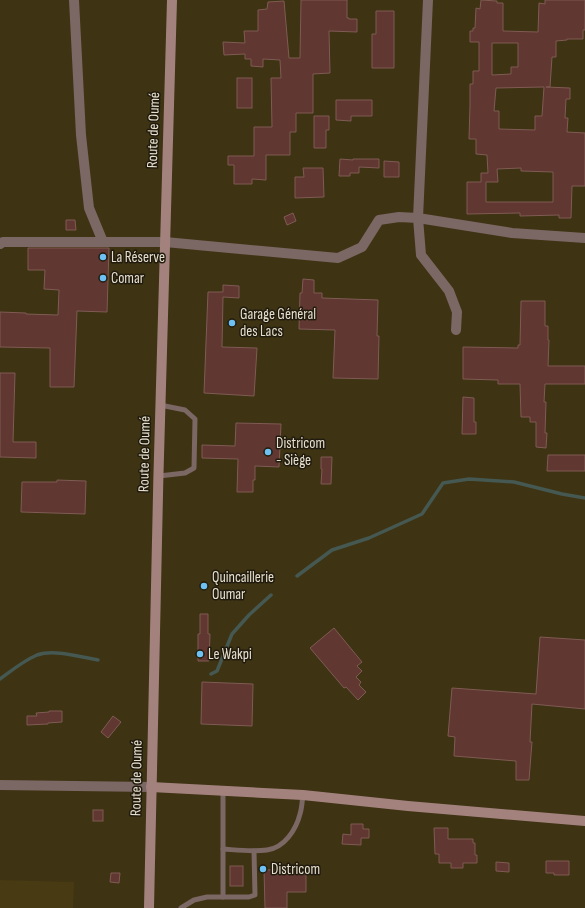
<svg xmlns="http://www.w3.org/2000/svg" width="585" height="908" viewBox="0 0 585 908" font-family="'Sofia Sans Condensed',sans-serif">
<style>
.built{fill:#483a12}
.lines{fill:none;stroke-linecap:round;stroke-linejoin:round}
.stream{stroke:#455852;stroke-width:3.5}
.building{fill:#603731;stroke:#7f5b54;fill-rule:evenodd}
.lane{stroke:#7b6764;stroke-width:5}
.street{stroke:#7b6764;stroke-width:10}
.secondary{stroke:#a3827e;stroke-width:10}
.poi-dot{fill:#6dc2f3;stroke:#201b0e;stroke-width:1.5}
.labels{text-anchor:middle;stroke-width:3;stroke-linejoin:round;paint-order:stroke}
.street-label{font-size:15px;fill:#e6dfcd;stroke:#201b0e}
.poi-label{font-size:15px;fill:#e6dfcd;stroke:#201b0e;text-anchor:start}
</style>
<rect width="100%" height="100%" fill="#3e3313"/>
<polygon class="built" points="0,880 74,882 73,908 0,908"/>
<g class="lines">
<g class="stream">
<polyline points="297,576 332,550 369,538 422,514 443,483 469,479 514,482 562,494 585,498"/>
<polyline points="211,674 217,671 232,634 249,615 271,595"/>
<path d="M 0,679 C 11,671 23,661 37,655 C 54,649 80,657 98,660"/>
</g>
</g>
<g class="building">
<polygon points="301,0 347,0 347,18 349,18 349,19 357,19 357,32 329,31 330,73 313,74 313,113 296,113 296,132 290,132 290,155 266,155 266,180 252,179 252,184 234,184 234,165 228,165 228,156 254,156 254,127 272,127 271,78 281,78 280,60 263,59 263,67 251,66 251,59 245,59 245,54 224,55 223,42 245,43 244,31 258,31 258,10 267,9 268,2 284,1 289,58 300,58"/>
<path d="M 481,0 L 497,1 L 497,3 L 503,3 L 503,31 L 538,32 L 539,3 L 545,4 L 545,0 L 585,0 L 585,30 L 583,30 L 583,39 L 567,39 L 567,40 L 556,41 L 556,57 L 552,57 L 550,87 L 546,87 L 570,88 L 570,99 L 566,99 L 565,118 L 568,118 L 567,132 L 585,133 L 585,186 L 572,186 L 571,218 L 559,218 L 559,215 L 520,216 L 520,213 L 467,214 L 467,182 L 481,182 L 481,173 L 488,173 L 487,155 L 476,154 L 476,139 L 469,139 L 470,105 L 470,84 L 473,84 L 473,71 L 479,71 L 479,42 L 470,42 L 470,31 L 473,31 L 473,28 L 475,28 L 476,8 L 480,9 ZM 492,43 L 518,43 L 518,67 L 511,67 L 511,74 L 492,75 ZM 544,87 L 542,116 L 535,116 L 535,130 L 499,129 L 499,111 L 494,111 L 496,88 ZM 521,168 L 521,171 L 553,172 L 553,202 L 486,202 L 486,182 L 498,182 L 497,169 Z"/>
<polygon points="376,11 394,11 394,68 372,68 372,34 376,34"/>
<rect x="237" y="78" width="15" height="30"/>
<polygon points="336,100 372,100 372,116 351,116 351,121 336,120"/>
<polygon points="314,116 329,116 329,130 326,130 326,148 314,148"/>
<polygon points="340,159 353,160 353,159 379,159 379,168 359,167 359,173 350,173 350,176 339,176"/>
<polygon points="384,161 399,162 399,177 384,177"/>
<polygon points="303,168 323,168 324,197 295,198 295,177 304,177"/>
<polygon points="293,213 296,221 287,225 284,217"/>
<polygon points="66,220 75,220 76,230 66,230"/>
<polygon points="28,248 109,248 107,312 77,311 74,387 50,387 50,348 0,347 0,312 26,313 26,314 58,315 59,290 44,289 45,270 28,270"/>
<polygon points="303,279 314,280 314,293 322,293 322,298 378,300 377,336 379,336 378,379 333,378 335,330 299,329 300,293 302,293"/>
<polygon points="223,285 239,286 239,298 223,297 222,347 257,348 254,396 204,393 208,292 223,292"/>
<polygon points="521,301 545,301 545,326 548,326 548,340 549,340 548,366 585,366 585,384 545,384 544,402 546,402 545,433 547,433 546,448 536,447 536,422 530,422 530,417 521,417 520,384 498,384 498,380 463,379 463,347 518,348 518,345 520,345"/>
<polygon points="0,373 15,373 13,442 36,442 36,458 0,457"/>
<polygon points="463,397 474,398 474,422 476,422 476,434 462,434"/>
<polygon points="236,423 281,424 279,467 255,466 255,480 253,480 253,492 237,492 238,459 202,458 202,445 235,446"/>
<polygon points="548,455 585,455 585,471 547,471"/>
<polygon points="321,457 332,457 331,484 321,484 322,469 321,469"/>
<polygon points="57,480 86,481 85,514 21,512 22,482 57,482"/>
<polygon points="200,614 208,614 208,634 210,634 209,661 198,661 198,634 200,634"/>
<polygon points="334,628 362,662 357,666 362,671 356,677 361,682 359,685 366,692 358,700 346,687 344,688 310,648"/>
<polygon points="540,637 585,640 585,709 532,704 530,742 532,742 529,780 516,780 516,761 454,756 455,737 448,736 452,688 536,694"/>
<polygon points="202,682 253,684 252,726 201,724"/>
<polygon points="49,711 62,711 62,722 48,723 48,724 27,725 27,716 37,716 36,713 49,712"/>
<polygon points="113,716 121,722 108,738 101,732"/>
<rect x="93" y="810" width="10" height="11"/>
<polygon points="351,824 363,824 363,829 369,829 369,838 361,838 361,845 342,844 343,834 351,835"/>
<polygon points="434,828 448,828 448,839 473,839 473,843 475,843 475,855 477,855 477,863 463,863 463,868 451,868 451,863 439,863 439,854 435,854"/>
<polygon points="546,861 569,861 569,875 554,875 554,873 546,873"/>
<polygon points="496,862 509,863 509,872 496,871"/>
<rect x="230" y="866" width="13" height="20"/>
<polygon points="306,869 306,892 287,892 287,908 265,908 264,870"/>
<polygon points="111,873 120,873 119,883 110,882"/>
</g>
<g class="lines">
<g class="lane">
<polyline points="159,476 185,473 194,468 195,419 185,410 160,405"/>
<polyline points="223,791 223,897"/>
<path d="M 223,849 C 237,850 252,852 267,850 C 284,848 296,830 300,814 C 302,808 302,801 303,795"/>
<polyline points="181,908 194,900 207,897 249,897 255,895 254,851"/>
</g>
<g class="street">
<polyline points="74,0 81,135 89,208 103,242"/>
<polyline points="428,0 418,218 421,255 449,291 457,312 456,330"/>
<polyline points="0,244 3,242 165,242 338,258 362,247 379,220 399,217 418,218 512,233 585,238"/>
<polyline points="0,785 151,787"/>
</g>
<g class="secondary">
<polyline points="151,787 303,795 408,806 585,821"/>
<path d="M 149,908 C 154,605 163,303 172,0"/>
</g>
</g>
<g class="poi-dot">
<circle cx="103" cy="257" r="4"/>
<circle cx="103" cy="278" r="4"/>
<circle cx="232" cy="323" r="4"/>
<circle cx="268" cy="452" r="4"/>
<circle cx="204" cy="586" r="4"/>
<circle cx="200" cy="654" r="4"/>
<circle cx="263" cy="869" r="4"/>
</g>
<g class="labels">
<g class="street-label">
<text transform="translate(153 130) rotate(-88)" y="5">Route de Oumé</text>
<text transform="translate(144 454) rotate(-89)" y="5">Route de Oumé</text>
<text transform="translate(136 778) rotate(-89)" y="5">Route de Oumé</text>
</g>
<g class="poi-label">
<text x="111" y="262">La Réserve</text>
<text x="111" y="283">Comar</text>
<text x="240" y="319">Garage Général<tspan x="240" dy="17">des Lacs</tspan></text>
<text x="276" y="448">Districom<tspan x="276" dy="17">- Siège</tspan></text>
<text x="212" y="582">Quincaillerie<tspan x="212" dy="17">Oumar</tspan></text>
<text x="208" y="659">Le Wakpi</text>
<text x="271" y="874">Districom</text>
</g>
</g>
</svg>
